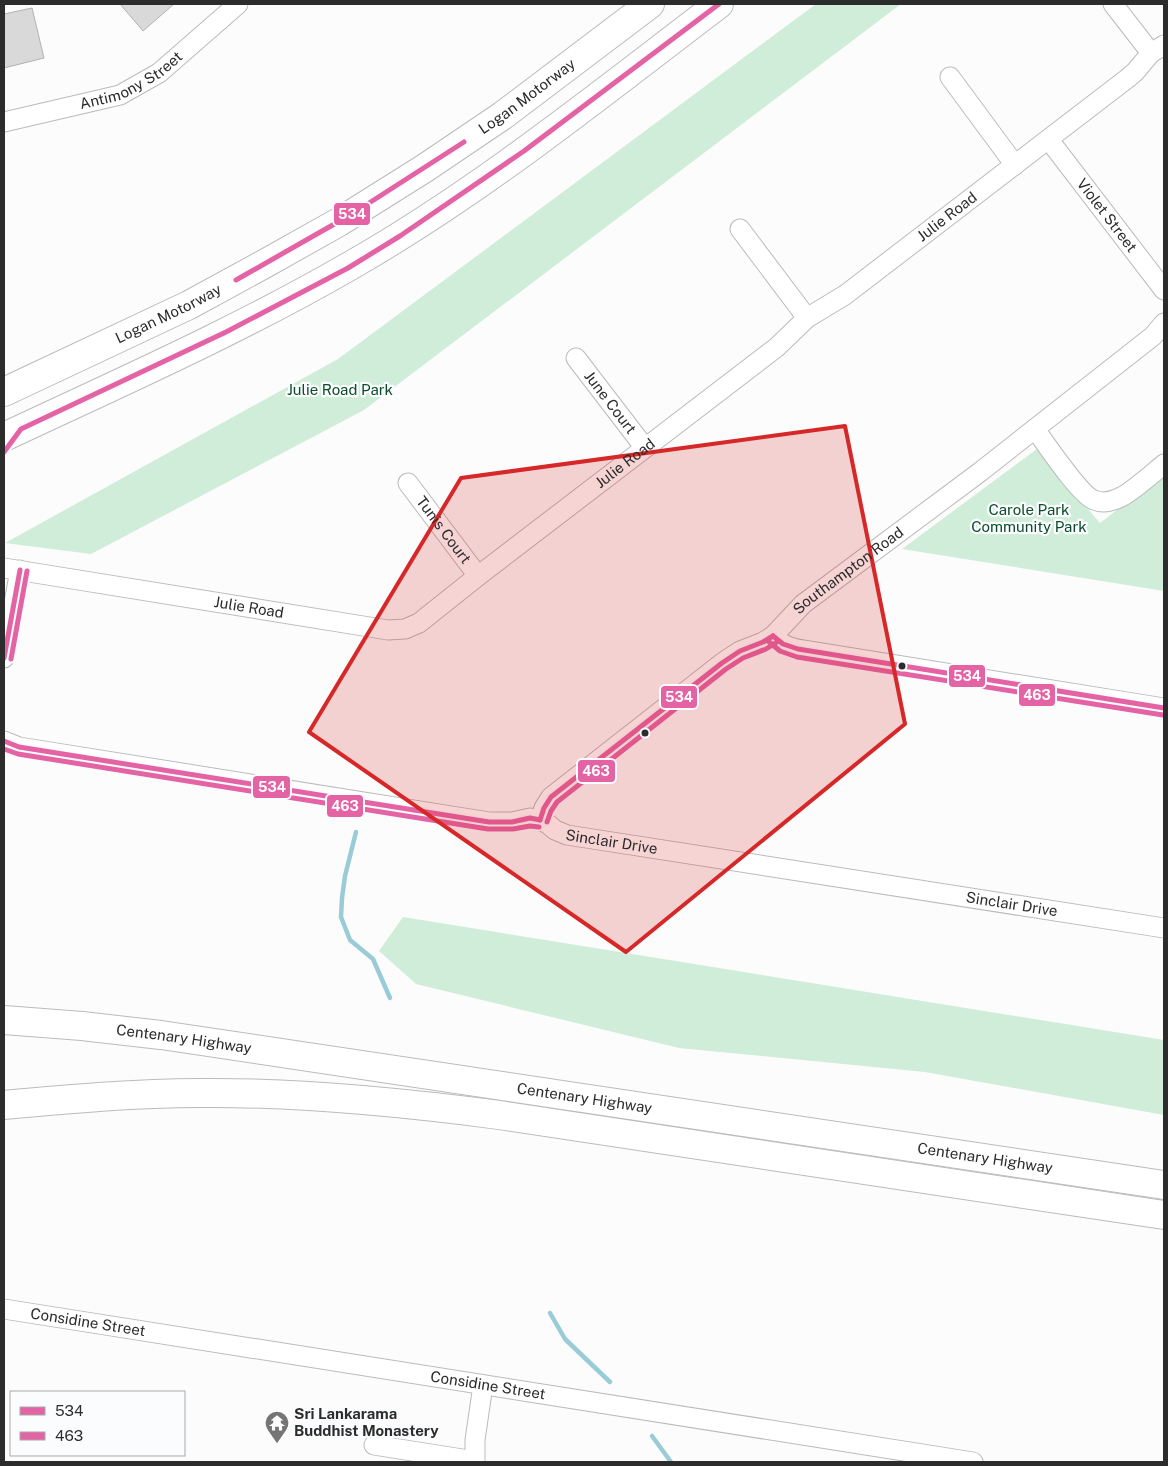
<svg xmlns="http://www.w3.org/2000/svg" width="1168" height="1466" viewBox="0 0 1168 1466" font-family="'Public Sans',sans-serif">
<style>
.green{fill:#cfedd9}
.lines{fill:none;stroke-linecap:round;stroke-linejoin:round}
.stream{stroke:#99ccd6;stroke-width:4.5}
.building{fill:#d9d9d9;stroke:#b2b2b2}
.minor-casing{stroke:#bbb;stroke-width:21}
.highway-casing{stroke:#bbb;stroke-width:30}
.minor{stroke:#fff;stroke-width:19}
.highway{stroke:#fff;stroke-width:28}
.bus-1-casing{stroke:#fbfcfd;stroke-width:9}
.bus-2-casing{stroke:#fbfcfd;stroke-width:9}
.bus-1{stroke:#e463a4;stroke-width:5}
.bus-2{stroke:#e463a4;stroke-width:5}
.marked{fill:#d62828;fill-opacity:0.2;stroke:#d62828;stroke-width:4;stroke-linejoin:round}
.bus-dot{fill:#2c2c2d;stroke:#fbfcfd;stroke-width:2}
.labels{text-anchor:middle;stroke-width:4.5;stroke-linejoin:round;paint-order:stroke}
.street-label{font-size:15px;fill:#2c2c2d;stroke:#fbfcfd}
.park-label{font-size:15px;fill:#0d4c2b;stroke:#fbfcfd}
.poi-label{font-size:15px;font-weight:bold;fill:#2c2c2d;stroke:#fbfcfd;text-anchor:start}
.line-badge{stroke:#fbfcfd;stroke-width:2}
.badge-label{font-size:14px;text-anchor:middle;font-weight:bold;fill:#fff}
</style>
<rect width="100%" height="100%" fill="#fcfcfc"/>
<g class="green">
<polygon points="816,4 901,4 364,410 91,554 5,543 338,359"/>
<polygon points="1037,449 1100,523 1164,474 1164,591 902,549"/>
<polygon points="403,917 1164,1040 1164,1115 925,1072 679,1048 416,984 379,951"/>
</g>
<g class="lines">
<g class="stream">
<polyline points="356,832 345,876 342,898 341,917 350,940 373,959 390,998"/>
<polyline points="550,1313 565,1339 610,1382"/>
<polyline points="652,1436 671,1462"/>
</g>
</g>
<g class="building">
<polygon points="120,4 174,4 143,31"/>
<polygon points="32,8 44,58 4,68 4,14"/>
</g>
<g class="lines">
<defs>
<g id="minor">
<polyline points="1113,4 1151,53"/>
<polyline points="950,77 1015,165"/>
<path id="s1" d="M 4,122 L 120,95 L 159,73 L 238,4"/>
<path id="s2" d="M 1049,140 L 1164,290"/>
<polyline points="740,229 807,318"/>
<path id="s3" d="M 576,358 L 645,448"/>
<path d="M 1035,429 C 1046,444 1080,495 1094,500 C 1103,504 1113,501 1121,497 C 1133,491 1153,473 1164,464"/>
<path id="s4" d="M 408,483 L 478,576"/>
<path id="s5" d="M 4,568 L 388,630 L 405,629 L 419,623 L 478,576 L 777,347 L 807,318 L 845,295 L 1128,78 L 1135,72 L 1151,53 L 1164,45"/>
<path d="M 773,636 C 782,645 790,648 803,650 L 1164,708"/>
<polyline points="4,658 20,570"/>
<path id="s6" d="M 4,741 L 19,747 L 489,822 L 512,822 L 530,818 L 540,820 L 548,824 L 555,830 L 567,835 L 1164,928"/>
<path id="s7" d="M 540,820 L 544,808 L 551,797 L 722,663 L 740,651 L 763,642 L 773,636 L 803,604 L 980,472 L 1153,336 L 1164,323"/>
<path id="s8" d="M 4,1309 L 973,1462"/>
<polyline points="374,1445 475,1461 475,1440 483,1385"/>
</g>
<g id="highway">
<path id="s9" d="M 4,392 L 189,305 L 266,263 L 339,222 L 425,168 L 502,116 L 650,4"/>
<path d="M 4,437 C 119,383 237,331 348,267 C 480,192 599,95 719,4"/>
<path id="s10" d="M 4,1020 L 82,1026 L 161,1035 L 1164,1185"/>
<path d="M 4,1105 C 69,1099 135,1093 200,1093 C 300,1092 400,1102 499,1115 L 1164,1215"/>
</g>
</defs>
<use href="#minor" class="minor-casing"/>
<use href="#highway" class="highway-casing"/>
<use href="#minor" class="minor"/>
<use href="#highway" class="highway"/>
<defs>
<g id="bus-1">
<polyline points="236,280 352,214 464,142"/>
<polyline points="4,452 21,429 226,332 348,268 400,236 524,151 719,4"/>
<polyline points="773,636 783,644 798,649 1164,708"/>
<polyline points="4,658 20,570"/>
<polyline points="4,741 19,747 489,822 512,822 530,818 540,820"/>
<polyline points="540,820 544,808 551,797 722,663 740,651 763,642 773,636"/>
</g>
<g id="bus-2">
<polyline points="768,641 780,651 797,657 1163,715"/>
<polyline points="11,659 27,571"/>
<polyline points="4,749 18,754 488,829 513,829 530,826 539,827"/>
<polyline points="547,822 551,811 557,802 726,669 743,658 766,649 777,642"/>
</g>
</defs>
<use href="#bus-1" class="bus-1-casing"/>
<use href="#bus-2" class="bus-2-casing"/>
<use href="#bus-1" class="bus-1"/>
<use href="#bus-2" class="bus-2"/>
</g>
<path class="marked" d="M 845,426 L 905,724 L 626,952 L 309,732 L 461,478 Z"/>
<defs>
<symbol id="temple-pin" viewBox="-11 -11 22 30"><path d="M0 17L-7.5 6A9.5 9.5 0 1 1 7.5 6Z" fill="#757575" stroke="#fbfcfd"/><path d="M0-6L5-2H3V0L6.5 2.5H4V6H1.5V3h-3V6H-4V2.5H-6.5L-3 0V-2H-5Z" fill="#fff"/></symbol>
</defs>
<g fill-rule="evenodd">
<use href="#temple-pin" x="263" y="1409" width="28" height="38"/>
</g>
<g class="bus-dot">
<circle cx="902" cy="666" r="4.5"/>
<circle cx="645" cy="733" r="4.5"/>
</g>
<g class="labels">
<g class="street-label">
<text dy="5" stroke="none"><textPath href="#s1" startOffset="135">Antimony Street</textPath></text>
<text dy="5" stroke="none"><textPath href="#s9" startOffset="602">Logan Motorway</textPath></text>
<text dy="5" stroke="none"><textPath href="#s2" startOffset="95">Violet Street</textPath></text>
<text dy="5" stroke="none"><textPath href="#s5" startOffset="1088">Julie Road</textPath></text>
<text dy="5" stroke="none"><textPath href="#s9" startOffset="182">Logan Motorway</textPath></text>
<text dy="5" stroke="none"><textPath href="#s3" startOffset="56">June Court</textPath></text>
<text dy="5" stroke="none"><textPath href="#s5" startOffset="682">Julie Road</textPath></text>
<text dy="5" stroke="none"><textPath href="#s4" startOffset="59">Tunis Court</textPath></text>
<text dy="5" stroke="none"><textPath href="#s7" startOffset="401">Southampton Road</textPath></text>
<text dy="5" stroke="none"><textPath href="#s5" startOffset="248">Julie Road</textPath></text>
<text dy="5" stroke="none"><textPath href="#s6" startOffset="620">Sinclair Drive</textPath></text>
<text dy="5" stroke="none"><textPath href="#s6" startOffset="1025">Sinclair Drive</textPath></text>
<text dy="5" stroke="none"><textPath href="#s10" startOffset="181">Centenary Highway</textPath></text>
<text dy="5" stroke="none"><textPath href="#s10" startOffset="586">Centenary Highway</textPath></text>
<text dy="5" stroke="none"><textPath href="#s10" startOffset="991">Centenary Highway</textPath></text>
<text dy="5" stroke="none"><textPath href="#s8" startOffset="85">Considine Street</textPath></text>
<text dy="5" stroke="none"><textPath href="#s8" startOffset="490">Considine Street</textPath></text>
</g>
<g class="park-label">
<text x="340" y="395">Julie Road Park</text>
<text x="1029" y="515">Carole Park<tspan x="1029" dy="17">Community Park</tspan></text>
</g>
<g class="poi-label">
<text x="294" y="1419">Sri Lankarama<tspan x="294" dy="17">Buddhist Monastery</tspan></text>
</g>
</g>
<g class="line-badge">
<rect x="333" y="202" width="38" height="24" rx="5" fill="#e463a4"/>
<rect x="948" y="664" width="38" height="24" rx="5" fill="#e463a4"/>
<rect x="1018" y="683" width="38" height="24" rx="5" fill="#e463a4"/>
<rect x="660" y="685" width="38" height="24" rx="5" fill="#e463a4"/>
<rect x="577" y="759" width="39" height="24" rx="5" fill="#e463a4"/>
<rect x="252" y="775" width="39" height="24" rx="5" fill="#e463a4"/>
<rect x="326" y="794" width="38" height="24" rx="5" fill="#e463a4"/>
</g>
<g class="badge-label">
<text x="352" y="219">534</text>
<text x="967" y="681">534</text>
<text x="1037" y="700">463</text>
<text x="679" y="702">534</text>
<text x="596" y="776">463</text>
<text x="272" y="792">534</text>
<text x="345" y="811">463</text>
</g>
<rect width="1168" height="1466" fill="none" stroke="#2c2c2d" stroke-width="10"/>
<rect x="10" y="1391" width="175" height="65" fill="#fbfcfd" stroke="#a8a9aa"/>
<rect x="20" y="1407" width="25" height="8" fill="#e463a4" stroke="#a8a9aa"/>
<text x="55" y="1416" font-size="15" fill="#2c2c2d">534</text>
<rect x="20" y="1432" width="25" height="8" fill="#e463a4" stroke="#a8a9aa"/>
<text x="55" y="1441" font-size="15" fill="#2c2c2d">463</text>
</svg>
